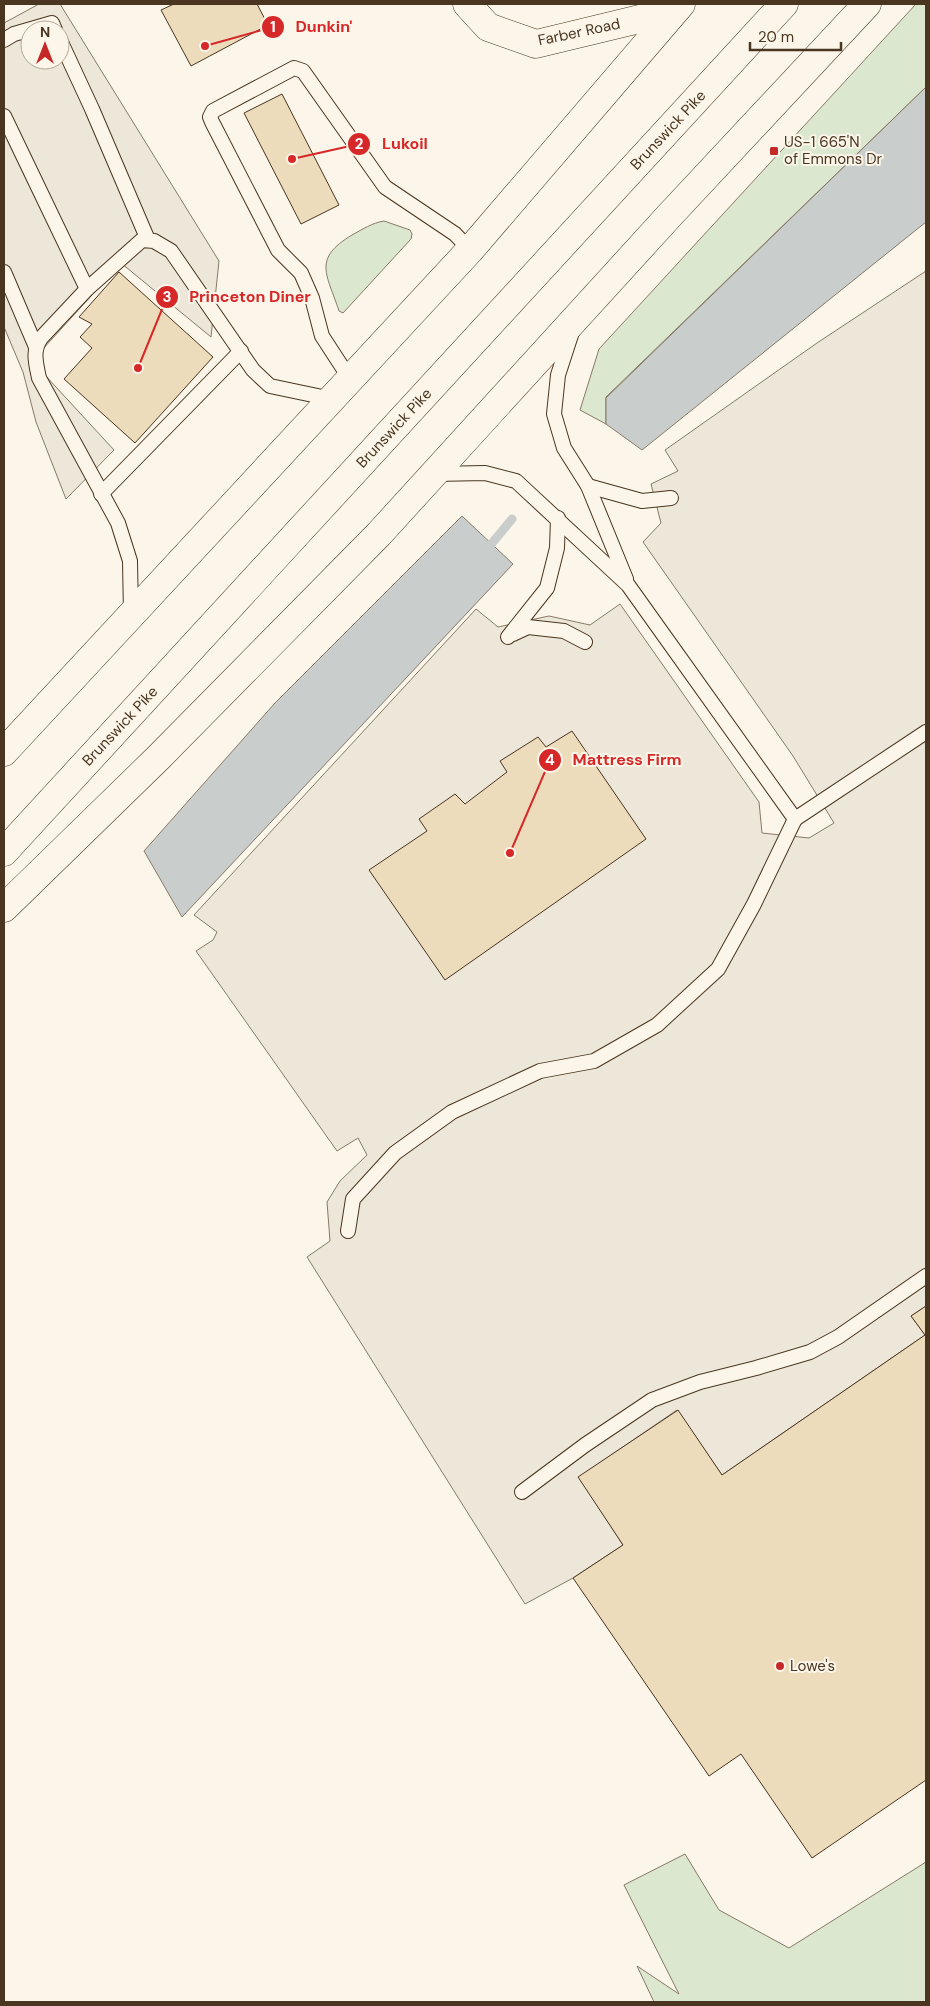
<svg xmlns="http://www.w3.org/2000/svg" width="930" height="2006" viewBox="0 0 930 2006" font-family="'DM Sans',sans-serif">
<style>
.green{fill:#dce7d0;stroke:#887966}
.parking{fill:#ede7d9;stroke:#887966;fill-rule:evenodd}
.water{fill:#c9cecd;stroke:#887966}
.lines{fill:none;stroke-linecap:round;stroke-linejoin:round}
.stream{stroke:#c9cecd;stroke-width:9}
.building{fill:#ecdcbc;stroke:#4a3520}
.lane-casing{stroke:#4a3520;stroke-width:16}
.street-casing{stroke:#4a3520;stroke-width:29}
.highway-casing{stroke:#4a3520;stroke-width:29}
.lane{stroke:#fbf6e9;stroke-width:14}
.street{stroke:#fbf6e9;stroke-width:28}
.highway{stroke:#fbf6e9;stroke-width:28}
.poi-dot{fill:#c62828;stroke:#fbf6e9;stroke-width:2}
.labels{text-anchor:middle;stroke-width:4;stroke-linejoin:round;paint-order:stroke}
.street-label{font-size:15px;fill:#4a3520;stroke:#fbf6e9}
.poi-label{font-size:15px;fill:#4a3520;stroke:#fbf6e9;text-anchor:start}
.leader{fill:none;stroke:#d62828;stroke-width:2}
.callout-dot{fill:#d62828;stroke:#fbf6e9;stroke-width:2}
.mark-label{font-size:15px;text-anchor:middle;font-weight:bold;fill:#fff}
.callout-label{font-size:16px;text-anchor:middle;font-weight:bold;fill:#d62828;stroke:#fbf6e9;stroke-width:4;stroke-linejoin:round;paint-order:stroke}
</style>
<rect width="100%" height="100%" fill="#fbf6e9"/>
<g class="green">
<polygon points="916,4 926,4 926,87 606,397 606,424 580,410 599,349"/>
<path d="M 384,221 L 410,230 L 412,234 L 411,239 L 343,313 L 339,311 C 327,274 312,259 352,235 C 363,229 372,223 384,221 Z"/>
<polygon points="685,1854 719,1910 789,1948 926,1862 926,2002 654,2002 637,1966 679,1994 624,1885"/>
</g>
<g class="parking">
<path d="M 39,4 L 60,4 L 219,261 L 211,337 L 121,263 L 32,361 L 114,450 L 66,499 L 36,422 L 23,372 L 4,327 L 4,23 ZM 30,30 L 60,30 L 60,60 L 30,60 Z"/>
<polygon points="926,271 926,1306 911,1316 925,1335 722,1475 677,1410 579,1477 623,1545 573,1578 525,1604 307,1257 330,1241 327,1202 340,1181 367,1155 358,1138 337,1151 196,951 213,940 217,932 194,915 476,609 498,627 549,616 590,625 620,604 759,802 762,833 809,838 834,823 793,756 643,542 661,523 651,484 678,471 665,450 817,343"/>
</g>
<g class="water">
<polygon points="926,87 926,222 642,450 606,424 606,398"/>
<polygon points="462,516 513,564 182,917 144,851 275,703"/>
</g>
<g class="lines">
<polyline class="stream" points="488,548 512,519"/>
</g>
<g class="building">
<polygon points="174,4 257,4 268,25 191,66 161,10"/>
<polygon points="282,94 339,205 301,224 244,113"/>
<polygon points="119,272 213,357 135,443 64,379 92,348 80,337 92,324 79,317"/>
<polygon points="572,731 646,839 445,980 369,870 427,831 419,819 455,794 465,804 507,772 500,761 538,737 546,747"/>
<polygon points="926,1306 926,1780 812,1858 741,1754 709,1776 573,1578 623,1545 578,1477 678,1410 722,1475 925,1335 911,1316"/>
</g>
<g class="lines">
<defs>
<g id="lane">
<polyline points="4,40 14,34 52,23 55,30"/>
<polyline points="60,40 92,109 148,240"/>
<polyline points="4,116 87,289"/>
<polyline points="4,272 36,347"/>
<polyline points="572,332 558,375 554,414 564,448 588,486 626,579"/>
<polyline points="350,379 322,336 312,298 301,273 278,250 212,122 210,117 213,111 294,68 303,71 385,187 455,234 470,250"/>
<polyline points="434,474 485,473 516,481 628,585 795,819 926,732"/>
<polyline points="588,486 642,501 671,498"/>
<polyline points="101,494 241,351"/>
<path d="M 131,614 L 130,561 L 118,523 L 39,378 C 36,363 32,351 41,338 L 87,289 L 142,240 L 154,241 L 171,251 L 253,370 L 270,386 L 332,399"/>
<polyline points="513,634 528,627 564,631 585,642"/>
<polyline points="508,637 547,588 557,548 558,518"/>
<polyline points="348,1231 353,1199 395,1153 452,1112 540,1071 594,1061 657,1025 718,969 754,904 795,819"/>
<polyline points="522,1492 585,1445 652,1400 700,1382 756,1368 810,1352 838,1337 926,1276"/>
</g>
<polyline id="street" points="467,4 488,27 536,44 673,11"/>
<g id="highway">
<polyline points="4,752 470,250 681,4"/>
<polyline points="4,852 784,4"/>
<polyline points="4,908 159,757 379,534 669,216 867,4"/>
</g>
</defs>
<use href="#lane" class="lane-casing"/>
<use href="#street" class="street-casing"/>
<use href="#highway" class="highway-casing"/>
<use href="#lane" class="lane"/>
<use href="#street" class="street"/>
<use href="#highway" class="highway"/>
</g>
<g class="poi-dot">
<rect x="769" y="146" width="10" height="10" rx="2.5"/>
<circle cx="780" cy="1666" r="5"/>
</g>
<g class="labels">
<g class="street-label">
<text transform="translate(579 32) rotate(-12)" y="5">Farber Road</text>
<text transform="translate(668 130) rotate(-47)" y="5">Brunswick Pike</text>
<text transform="translate(394 428) rotate(-47)" y="5">Brunswick Pike</text>
<text transform="translate(120 726) rotate(-47)" y="5">Brunswick Pike</text>
</g>
<g class="poi-label">
<text x="784" y="147">US-1 665'N<tspan x="784" dy="17">of Emmons Dr</tspan></text>
<text x="790" y="1671">Lowe's</text>
</g>
</g>
<path class="leader" d="M205 46L273 27M292 159L359 144M138 368L167 297M510 853L550 760"/>
<g class="callout-dot">
<circle cx="205" cy="46" r="5"/>
<circle cx="292" cy="159" r="5"/>
<circle cx="138" cy="368" r="5"/>
<circle cx="510" cy="853" r="5"/>
<circle cx="273" cy="27" r="12"/>
<circle cx="359" cy="144" r="12"/>
<circle cx="167" cy="297" r="12"/>
<circle cx="550" cy="760" r="12"/>
</g>
<g class="mark-label">
<text x="273" y="32">1</text>
<text x="359" y="149">2</text>
<text x="167" y="302">3</text>
<text x="550" y="765">4</text>
</g>
<g class="callout-label">
<text x="324" y="32">Dunkin'</text>
<text x="405" y="149">Lukoil</text>
<text x="250" y="302">Princeton Diner</text>
<text x="627" y="765">Mattress Firm</text>
</g>
<rect width="930" height="2006" fill="none" stroke="#4a3520" stroke-width="10"/>
<g transform="translate(45 45)"><circle r="24" fill="#fbf6e9" stroke="#b4a999"/>
<path d="M0-4L9 19L0 12L-9 19Z" fill="#c62828"/>
<text y="-8" font-size="14" font-weight="bold" text-anchor="middle" fill="#4a3520">N</text>
</g>
<path d="M750 42v8h91v-8" fill="none" stroke="#4a3520" stroke-width="2.5"/>
<text x="758" y="42" font-size="15" fill="#4a3520" stroke="#fbf6e9" stroke-width="4" paint-order="stroke">20 m</text>
</svg>
